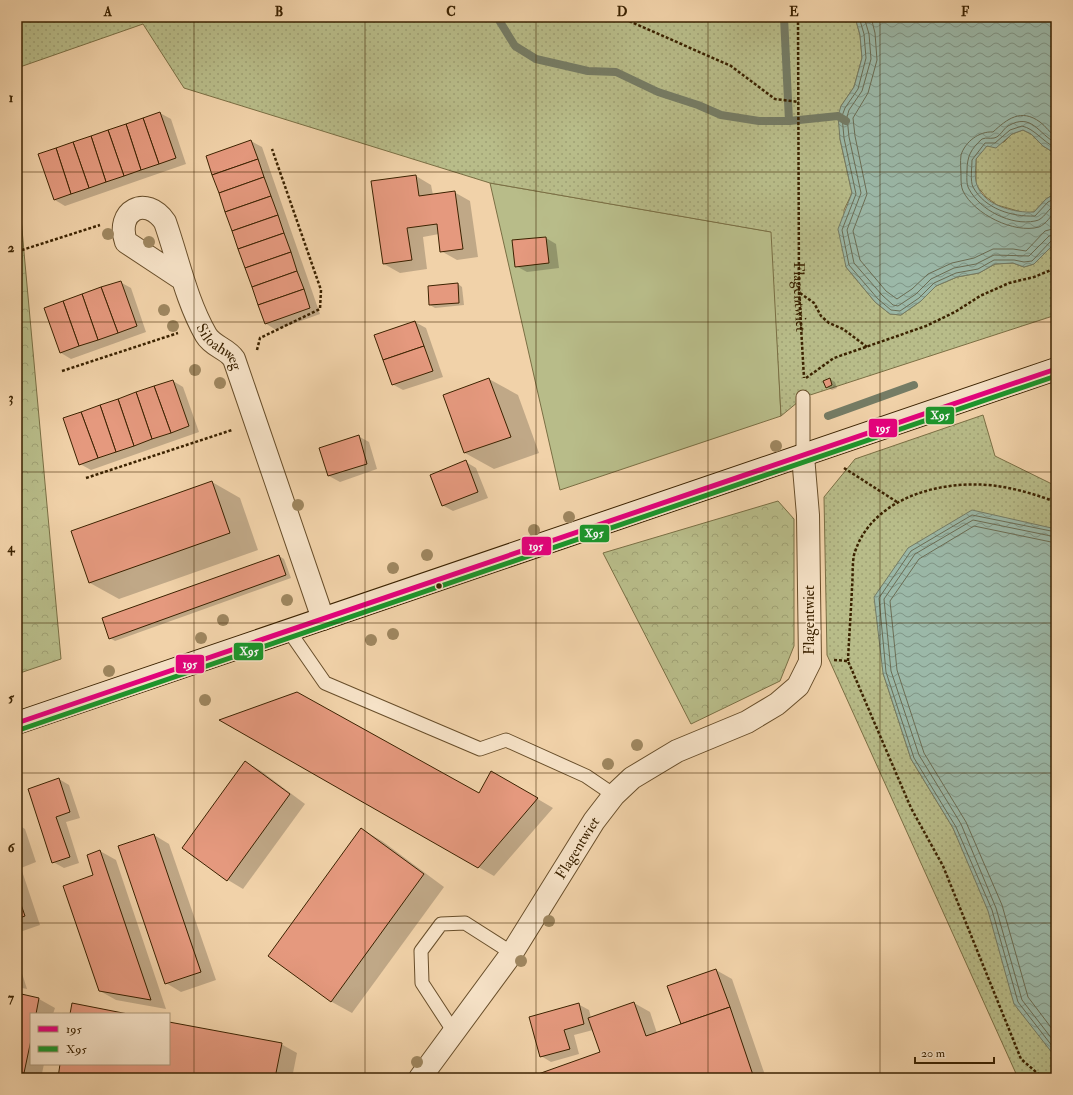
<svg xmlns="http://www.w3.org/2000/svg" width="1073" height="1095" viewBox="0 0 1073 1095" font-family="'IM FELL Double Pica',serif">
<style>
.green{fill:#b8bc89;stroke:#7a6f44}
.forest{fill:url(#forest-crowns);stroke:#7a6f44}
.park{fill:url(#park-dots);stroke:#7a6f44}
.water{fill:url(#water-waves);stroke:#757c65}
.shadow{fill:#0003}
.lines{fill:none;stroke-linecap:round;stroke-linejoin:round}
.shore{stroke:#6b6d54;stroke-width:1}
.stream{stroke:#757c65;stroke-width:8}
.building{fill:#e5997e;stroke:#3b2200}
.service-casing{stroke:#684e2a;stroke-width:15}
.minor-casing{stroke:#684e2a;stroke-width:24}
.secondary-casing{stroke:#3b2200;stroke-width:24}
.path{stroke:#3b2200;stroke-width:2.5;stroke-dasharray:3 2;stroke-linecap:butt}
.service{stroke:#f6e2c7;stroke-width:13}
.minor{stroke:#f6e2c7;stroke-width:22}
.secondary{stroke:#f6e2c7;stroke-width:22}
.bus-1-casing{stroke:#f6e2c7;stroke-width:8}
.bus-2-casing{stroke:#f6e2c7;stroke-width:8}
.bus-1{stroke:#e5007d;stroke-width:5}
.bus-2{stroke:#1a962b;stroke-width:5}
.tree{fill:#9e865f}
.grid{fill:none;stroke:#3b2200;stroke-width:1;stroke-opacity:0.55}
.bus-dot{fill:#3b2200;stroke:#f6e2c7;stroke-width:1.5}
.labels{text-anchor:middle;stroke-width:3;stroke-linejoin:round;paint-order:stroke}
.street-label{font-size:15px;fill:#3b2200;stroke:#f6e2c7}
.line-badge{stroke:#f6e2c7;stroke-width:1.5}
.badge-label{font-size:11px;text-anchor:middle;font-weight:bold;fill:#fff}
.neatline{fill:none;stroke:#3b2200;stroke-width:1.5}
.grid-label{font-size:13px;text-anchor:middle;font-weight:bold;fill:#3b2200}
</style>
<defs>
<pattern id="forest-crowns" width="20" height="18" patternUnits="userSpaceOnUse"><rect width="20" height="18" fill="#b8bc89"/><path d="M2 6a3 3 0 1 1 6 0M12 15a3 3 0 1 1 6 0" fill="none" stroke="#9fa174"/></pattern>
<pattern id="park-dots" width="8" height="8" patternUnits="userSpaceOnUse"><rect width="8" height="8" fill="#b8bc89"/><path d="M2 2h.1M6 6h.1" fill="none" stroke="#9fa174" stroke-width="1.8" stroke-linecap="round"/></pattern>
<pattern id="water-waves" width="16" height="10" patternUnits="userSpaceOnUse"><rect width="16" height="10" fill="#9bb8a8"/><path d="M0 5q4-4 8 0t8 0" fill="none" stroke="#809586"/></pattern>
</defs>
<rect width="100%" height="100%" fill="#f1d2a9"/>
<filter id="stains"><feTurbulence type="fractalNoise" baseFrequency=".005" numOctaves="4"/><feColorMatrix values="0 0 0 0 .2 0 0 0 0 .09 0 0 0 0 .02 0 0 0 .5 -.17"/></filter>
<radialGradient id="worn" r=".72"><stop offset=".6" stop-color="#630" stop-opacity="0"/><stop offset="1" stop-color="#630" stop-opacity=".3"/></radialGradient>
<polygon class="green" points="490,183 772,232 781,416 560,490"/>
<g class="forest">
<polygon points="17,240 23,241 61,659 17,674"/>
<polygon points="778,501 794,519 794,646 780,681 691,724 603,553"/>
</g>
<g class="park">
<polygon points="17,17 363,17 381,21 393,17 855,17 860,35 862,58 854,87 841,106 840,139 852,193 844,210 846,267 875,302 890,314 901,315 921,301 936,286 957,277 979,273 995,264 1013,263 1024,267 1034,264 1056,242 1056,315 804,397 781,416 771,232 490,183 184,88 143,24 17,68"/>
<polygon points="1023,130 1031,134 1043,146 1056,154 1056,193 1046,199 1034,212 1025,213 997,205 986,197 976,185 976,159 981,152 987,146 1004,142 1012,134"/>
<polygon points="17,169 23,241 17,240"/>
<polygon points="983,415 995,456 1056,486 1056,529 883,673 911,759 953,828 1053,1054 1056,1055 1056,1078 1018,1078 827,655 824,497 855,459"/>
</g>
<g class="water">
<path d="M 855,17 L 1056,17 L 1056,154 L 1043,146 L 1031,134 L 1023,130 L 1012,134 L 996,148 L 987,146 L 976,159 C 976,167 974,178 977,185 C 984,206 1015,213 1034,212 L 1046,199 L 1056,193 L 1056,242 L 1034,264 L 1024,267 L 1013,263 L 995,264 L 979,273 L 957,277 L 936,286 L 921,301 L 901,315 L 890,314 L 875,302 L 846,267 L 838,229 L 852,193 L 840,139 L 838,116 L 841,106 L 854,87 L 862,58 L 860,35 Z"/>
<polygon points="972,510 1056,529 1056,1055 1053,1054 1014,1004 988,911 953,828 911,759 883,673 874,597 908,548"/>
</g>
<g class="shadow">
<polygon points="160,113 171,119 186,164 65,206 55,200"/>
<polygon points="251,141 262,147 320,314 276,330 265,323 207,157"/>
<polygon points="416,176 431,185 433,195 454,192 470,201 478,257 457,260 441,251 439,234 423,237 427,269 400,273 384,264"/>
<polygon points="546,238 556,244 559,268 527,272 516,266"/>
<polygon points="120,282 131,288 146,332 71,359 61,353"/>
<polygon points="458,284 462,287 464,305 435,308 430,305"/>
<polygon points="415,322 426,328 443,377 403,390 392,384"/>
<polygon points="489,379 518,395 539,453 494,469 465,453 444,395"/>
<polygon points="830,379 835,382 837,388 832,390 827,387"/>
<polygon points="173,381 183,387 199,432 91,470 80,464"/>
<polygon points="358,436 369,442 377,469 340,482 329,476"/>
<polygon points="466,462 476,468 488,498 453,511 442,505"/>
<polygon points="212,482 240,498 258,550 119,599 90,583"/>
<polygon points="279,556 284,559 291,578 115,641 110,638"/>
<polygon points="221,720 479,794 492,772 553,808 494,876"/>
<polygon points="246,762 261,771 305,804 243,889 228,880"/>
<polygon points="59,779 69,785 80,818 66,822 79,863 64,868 53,862 29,789"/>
<polygon points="17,824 25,829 36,862 21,868 40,925 17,933"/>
<polygon points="361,829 382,841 444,887 352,1013 332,1002 269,956"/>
<polygon points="154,835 169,844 216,980 181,992 166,983"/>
<polygon points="100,851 116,860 166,1009 116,1000 100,991 95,876"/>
<polygon points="17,958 27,989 17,987"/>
<polygon points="716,970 732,979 766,1078 529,1078 601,1053 593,1030 574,1035 579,1054 551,1062 541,1056 578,1004 589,1010 591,1018 634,1003 650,1012 657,1033 682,1025"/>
<polygon points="17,994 39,999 55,1008 53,1014 31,1014 31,1064 44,1064 41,1078 17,1077"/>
<polygon points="169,1023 281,1044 297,1053 292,1078 59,1078 61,1064 169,1064"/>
</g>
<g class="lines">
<g class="shore">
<polyline points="859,17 864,34 866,58 858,89 845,108 842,116 844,138 856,194 842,230 849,265 860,278 878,299 891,310 900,311 919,298 934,283 956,273 978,269 994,260 1014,260 1024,262 1032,261 1052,240 1056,239"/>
<polyline points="864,17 869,34 871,59 862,91 849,110 847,117 849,137 861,193 847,230 854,263 882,295 893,305 898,306 916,294 931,279 954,268 976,264 994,255 1029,256 1049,236 1056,234"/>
<polyline points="871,17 875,33 877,60 868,93 853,118 855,136 867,194 853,231 860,260 886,291 897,299 912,289 928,274 952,263 974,258 993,249 1013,249 1026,251 1045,231 1056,228"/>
<path d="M 1056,136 C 1049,133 1046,126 1040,122 C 1021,108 1007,119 993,132 C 979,131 965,142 961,155 C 960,162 961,170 961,176 C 961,181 961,187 963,191 C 974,214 1014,234 1039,227 C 1046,224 1051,216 1056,210"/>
<path d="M 1056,143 C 1038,134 1032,112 1008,126 C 1003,129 1000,137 994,138 C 989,139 987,137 982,139 C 971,149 967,156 967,171 C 967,176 966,184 969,189 C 980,210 1011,226 1035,221 C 1044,220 1048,208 1056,204"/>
<path d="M 1056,148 C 1043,142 1035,129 1022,126 L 1010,130 L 995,143 L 985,143 L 972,160 C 972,167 970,181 973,187 C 985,209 1012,217 1035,216 L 1048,202 L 1056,198"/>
<polyline points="1056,532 972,515 911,551 879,598 886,672 914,758 956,827 992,910 1018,1002 1056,1051"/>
<polyline points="1056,537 973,520 915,554 884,599 891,671 919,755 961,824 996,908 1022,1000 1056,1044"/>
<polyline points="1056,543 974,526 919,559 890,601 897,670 924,753 966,822 1002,905 1028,997 1056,1034"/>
</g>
<g class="stream">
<polyline points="497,17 515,46 536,59 588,71 616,72 658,92 698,105 721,115 759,121 789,121 838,116 846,121"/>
<polyline points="784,17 789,121"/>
<polyline points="828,416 914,385"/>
</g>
</g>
<g class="building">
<polygon points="160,112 176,158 159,164 143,118"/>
<polygon points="143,118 159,164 141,170 126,124"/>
<polygon points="126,124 141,170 124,176 108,130"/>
<polygon points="108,130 124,176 106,182 91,136"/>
<polygon points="91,136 106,182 89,188 73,142"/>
<polygon points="251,140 258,159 212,175 206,156"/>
<polygon points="73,142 89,188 71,194 56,148"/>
<polygon points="56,148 71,194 54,200 38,154"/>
<polygon points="258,159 264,177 219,193 212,175"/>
<polygon points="416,175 419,196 455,191 463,249 440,252 437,224 407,228 412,260 383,264 371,181"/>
<polygon points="264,177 271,196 225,212 219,193"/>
<polygon points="271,196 278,215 232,231 225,212"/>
<polygon points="278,215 284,233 238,249 232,231"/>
<polygon points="284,233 291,252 245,268 238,249"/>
<polygon points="546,237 549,263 515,267 512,240"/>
<polygon points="291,252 297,271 252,287 245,268"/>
<polygon points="297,271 304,289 258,305 252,287"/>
<polygon points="121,281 137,326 118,333 101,287"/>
<polygon points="458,283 459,303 429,305 428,286"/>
<polygon points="101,287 118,333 98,340 82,294"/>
<polygon points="304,289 310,308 265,324 258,305"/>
<polygon points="82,294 98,340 79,346 63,301"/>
<polygon points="63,301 79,346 60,353 44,308"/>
<polygon points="415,321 424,346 383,360 374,335"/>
<polygon points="424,346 433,371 392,385 383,360"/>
<polygon points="489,378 511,437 464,453 443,395"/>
<polygon points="830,378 832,385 826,388 823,381"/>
<polygon points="173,380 189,426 171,433 154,386"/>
<polygon points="154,386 171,433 152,439 136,392"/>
<polygon points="136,392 152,439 134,446 118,399"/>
<polygon points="118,399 134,446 116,452 100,405"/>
<polygon points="100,405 116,452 98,458 81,412"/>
<polygon points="81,412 98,458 79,465 63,418"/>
<polygon points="359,435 367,464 328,476 319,448"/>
<polygon points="466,460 478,492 442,506 430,475"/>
<polygon points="212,481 230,533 89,583 71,531"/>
<polygon points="279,555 286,575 109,639 102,618"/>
<polygon points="297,692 479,793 491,771 538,798 478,868 219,720"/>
<polygon points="245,761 290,794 227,881 182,848"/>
<polygon points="59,778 70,812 56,817 70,857 52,863 28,789"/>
<polygon points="361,828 424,874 331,1002 268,956"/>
<polygon points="154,834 201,972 165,984 118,846"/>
<polygon points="17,841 21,854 17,855"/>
<polygon points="100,850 151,1000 99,991 63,886 93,875 87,855"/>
<polygon points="17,893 25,916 17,919"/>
<polygon points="716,969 730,1007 681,1024 667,986"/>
<polygon points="17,993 39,998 36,1014 31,1014 31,1040 24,1073 17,1072"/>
<polygon points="634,1002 646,1036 730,1007 754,1078 527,1078 600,1052 588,1018"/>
<polygon points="72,1003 128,1014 70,1014"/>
<polygon points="579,1003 584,1024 564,1030 570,1049 540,1057 529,1017"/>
<polygon points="169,1022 282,1043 275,1078 58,1078 60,1064 169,1064"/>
</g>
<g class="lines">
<defs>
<g id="service">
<polyline points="803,456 803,397"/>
<polyline points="289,631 325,683 480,749 506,740 586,776 614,795"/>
<polyline points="454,1032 422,983 421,951 441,924 465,923 512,953"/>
</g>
<g id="minor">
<path id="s2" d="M 182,279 L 126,242 C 115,211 146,194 165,222 C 178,259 186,300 206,335 C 213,347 227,348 234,359 L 323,619"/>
<path id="s3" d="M 420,1078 L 512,953 L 594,821 L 614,795 L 632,778 L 677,751 L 747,722 L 777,704 L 798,686 L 810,662 L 808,515 L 803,456"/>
</g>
<polyline id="secondary" points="17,723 1056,369"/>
</defs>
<use href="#service" class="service-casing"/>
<use href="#minor" class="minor-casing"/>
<use href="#secondary" class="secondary-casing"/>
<g class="path">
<polyline points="620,17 731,66 775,99 799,102"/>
<path id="s1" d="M 798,17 L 799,292 L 804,378"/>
<polyline points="17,248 22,250 100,225"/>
<polyline points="800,293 814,303 821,316 829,323 843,329 867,347"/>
<polyline points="257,350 260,338 320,309 321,290 272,149"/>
<polyline points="62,371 178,333"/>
<polyline points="806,378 834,358 926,326 955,312 980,296 1009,283 1034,277 1056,268"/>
<polyline points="844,468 897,502"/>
<polyline points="86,478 232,430"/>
<polyline points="834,660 848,661 911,808 943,866 1021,1059 1043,1078"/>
<path d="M 848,661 C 849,637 851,612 852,588 C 853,578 852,565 854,555 C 871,495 949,477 1003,487 C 1021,490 1040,496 1056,502"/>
</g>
<use href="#service" class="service"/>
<use href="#minor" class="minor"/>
<use href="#secondary" class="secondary"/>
<defs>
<polyline id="bus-1" points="17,723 1056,369"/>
<polyline id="bus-2" points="19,730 1056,376"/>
</defs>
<use href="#bus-1" class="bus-1-casing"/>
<use href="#bus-2" class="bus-2-casing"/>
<use href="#bus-1" class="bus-1"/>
<use href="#bus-2" class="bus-2"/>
</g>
<g class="tree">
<circle cx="108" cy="234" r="6"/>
<circle cx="149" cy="242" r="6"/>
<circle cx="164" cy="310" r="6"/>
<circle cx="173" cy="326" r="6"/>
<circle cx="195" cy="370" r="6"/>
<circle cx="220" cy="383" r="6"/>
<circle cx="776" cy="446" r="6"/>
<circle cx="298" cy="505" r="6"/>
<circle cx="569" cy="517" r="6"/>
<circle cx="534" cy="530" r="6"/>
<circle cx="427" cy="555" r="6"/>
<circle cx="393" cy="568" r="6"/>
<circle cx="287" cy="600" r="6"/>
<circle cx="223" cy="620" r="6"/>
<circle cx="393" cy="634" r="6"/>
<circle cx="201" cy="638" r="6"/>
<circle cx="371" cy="640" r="6"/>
<circle cx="109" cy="671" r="6"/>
<circle cx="205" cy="700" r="6"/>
<circle cx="637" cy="745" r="6"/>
<circle cx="608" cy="764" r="6"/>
<circle cx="549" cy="921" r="6"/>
<circle cx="521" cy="961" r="6"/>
<circle cx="417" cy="1062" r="6"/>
</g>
<path class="grid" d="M 194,17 L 194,1078M 365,17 L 365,1078M 536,17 L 536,1078M 708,17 L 708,1078M 880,17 L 880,1078M 17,172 L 1056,172M 17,322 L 1056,322M 17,472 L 1056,472M 17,623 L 1056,623M 17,773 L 1056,773M 17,923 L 1056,923"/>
<circle class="bus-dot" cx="439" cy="586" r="3.5"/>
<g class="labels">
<g class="street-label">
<text dy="5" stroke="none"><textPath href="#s1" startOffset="280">Flagentwiet</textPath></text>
<text dy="5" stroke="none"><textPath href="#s2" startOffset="278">Siloahweg</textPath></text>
<text transform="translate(809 620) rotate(-90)" y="5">Flagentwiet</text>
<text dy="5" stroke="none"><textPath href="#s3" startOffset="279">Flagentwiet</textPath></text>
</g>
</g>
<g class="line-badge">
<rect x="925" y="406" width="30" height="19" rx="4" fill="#1a962b"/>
<rect x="868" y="418" width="30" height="20" rx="4" fill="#e5007d"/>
<rect x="579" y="524" width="31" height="19" rx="4" fill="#1a962b"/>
<rect x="521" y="536" width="31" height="20" rx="4" fill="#e5007d"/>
<rect x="233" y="642" width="31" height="19" rx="4" fill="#1a962b"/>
<rect x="175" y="654" width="30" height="20" rx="4" fill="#e5007d"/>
</g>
<g class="badge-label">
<text x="940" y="419">X95</text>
<text x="883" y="432">195</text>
<text x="594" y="537">X95</text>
<text x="536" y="550">195</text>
<text x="249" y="655">X95</text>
<text x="190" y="668">195</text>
</g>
<rect width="1073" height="1095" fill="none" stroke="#f1d2a9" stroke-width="44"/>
<rect x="30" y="1013" width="140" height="52" fill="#f6e2c7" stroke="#ab9577"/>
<rect x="38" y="1026" width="20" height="6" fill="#e5007d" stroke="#ab9577"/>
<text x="66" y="1033" font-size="12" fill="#3b2200">195</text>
<rect x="38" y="1046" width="20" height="6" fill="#1a962b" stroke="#ab9577"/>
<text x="66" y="1053" font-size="12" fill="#3b2200">X95</text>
<path d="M915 1057v6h79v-6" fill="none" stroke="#3b2200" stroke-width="2"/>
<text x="921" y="1057" font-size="12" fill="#3b2200" stroke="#f6e2c7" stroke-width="3" paint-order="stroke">20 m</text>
<rect x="22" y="22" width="1029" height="1051" class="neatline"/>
<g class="grid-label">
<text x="108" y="16">A</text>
<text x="279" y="16">B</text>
<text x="451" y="16">C</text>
<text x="622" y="16">D</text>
<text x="794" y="16">E</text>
<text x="965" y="16">F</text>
<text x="11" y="102">1</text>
<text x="11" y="252">2</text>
<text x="11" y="402">3</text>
<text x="11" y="552">4</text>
<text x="11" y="702">5</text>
<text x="11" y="852">6</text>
<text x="11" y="1002">7</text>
</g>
<rect width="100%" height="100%" filter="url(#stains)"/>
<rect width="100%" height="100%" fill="url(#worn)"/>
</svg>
